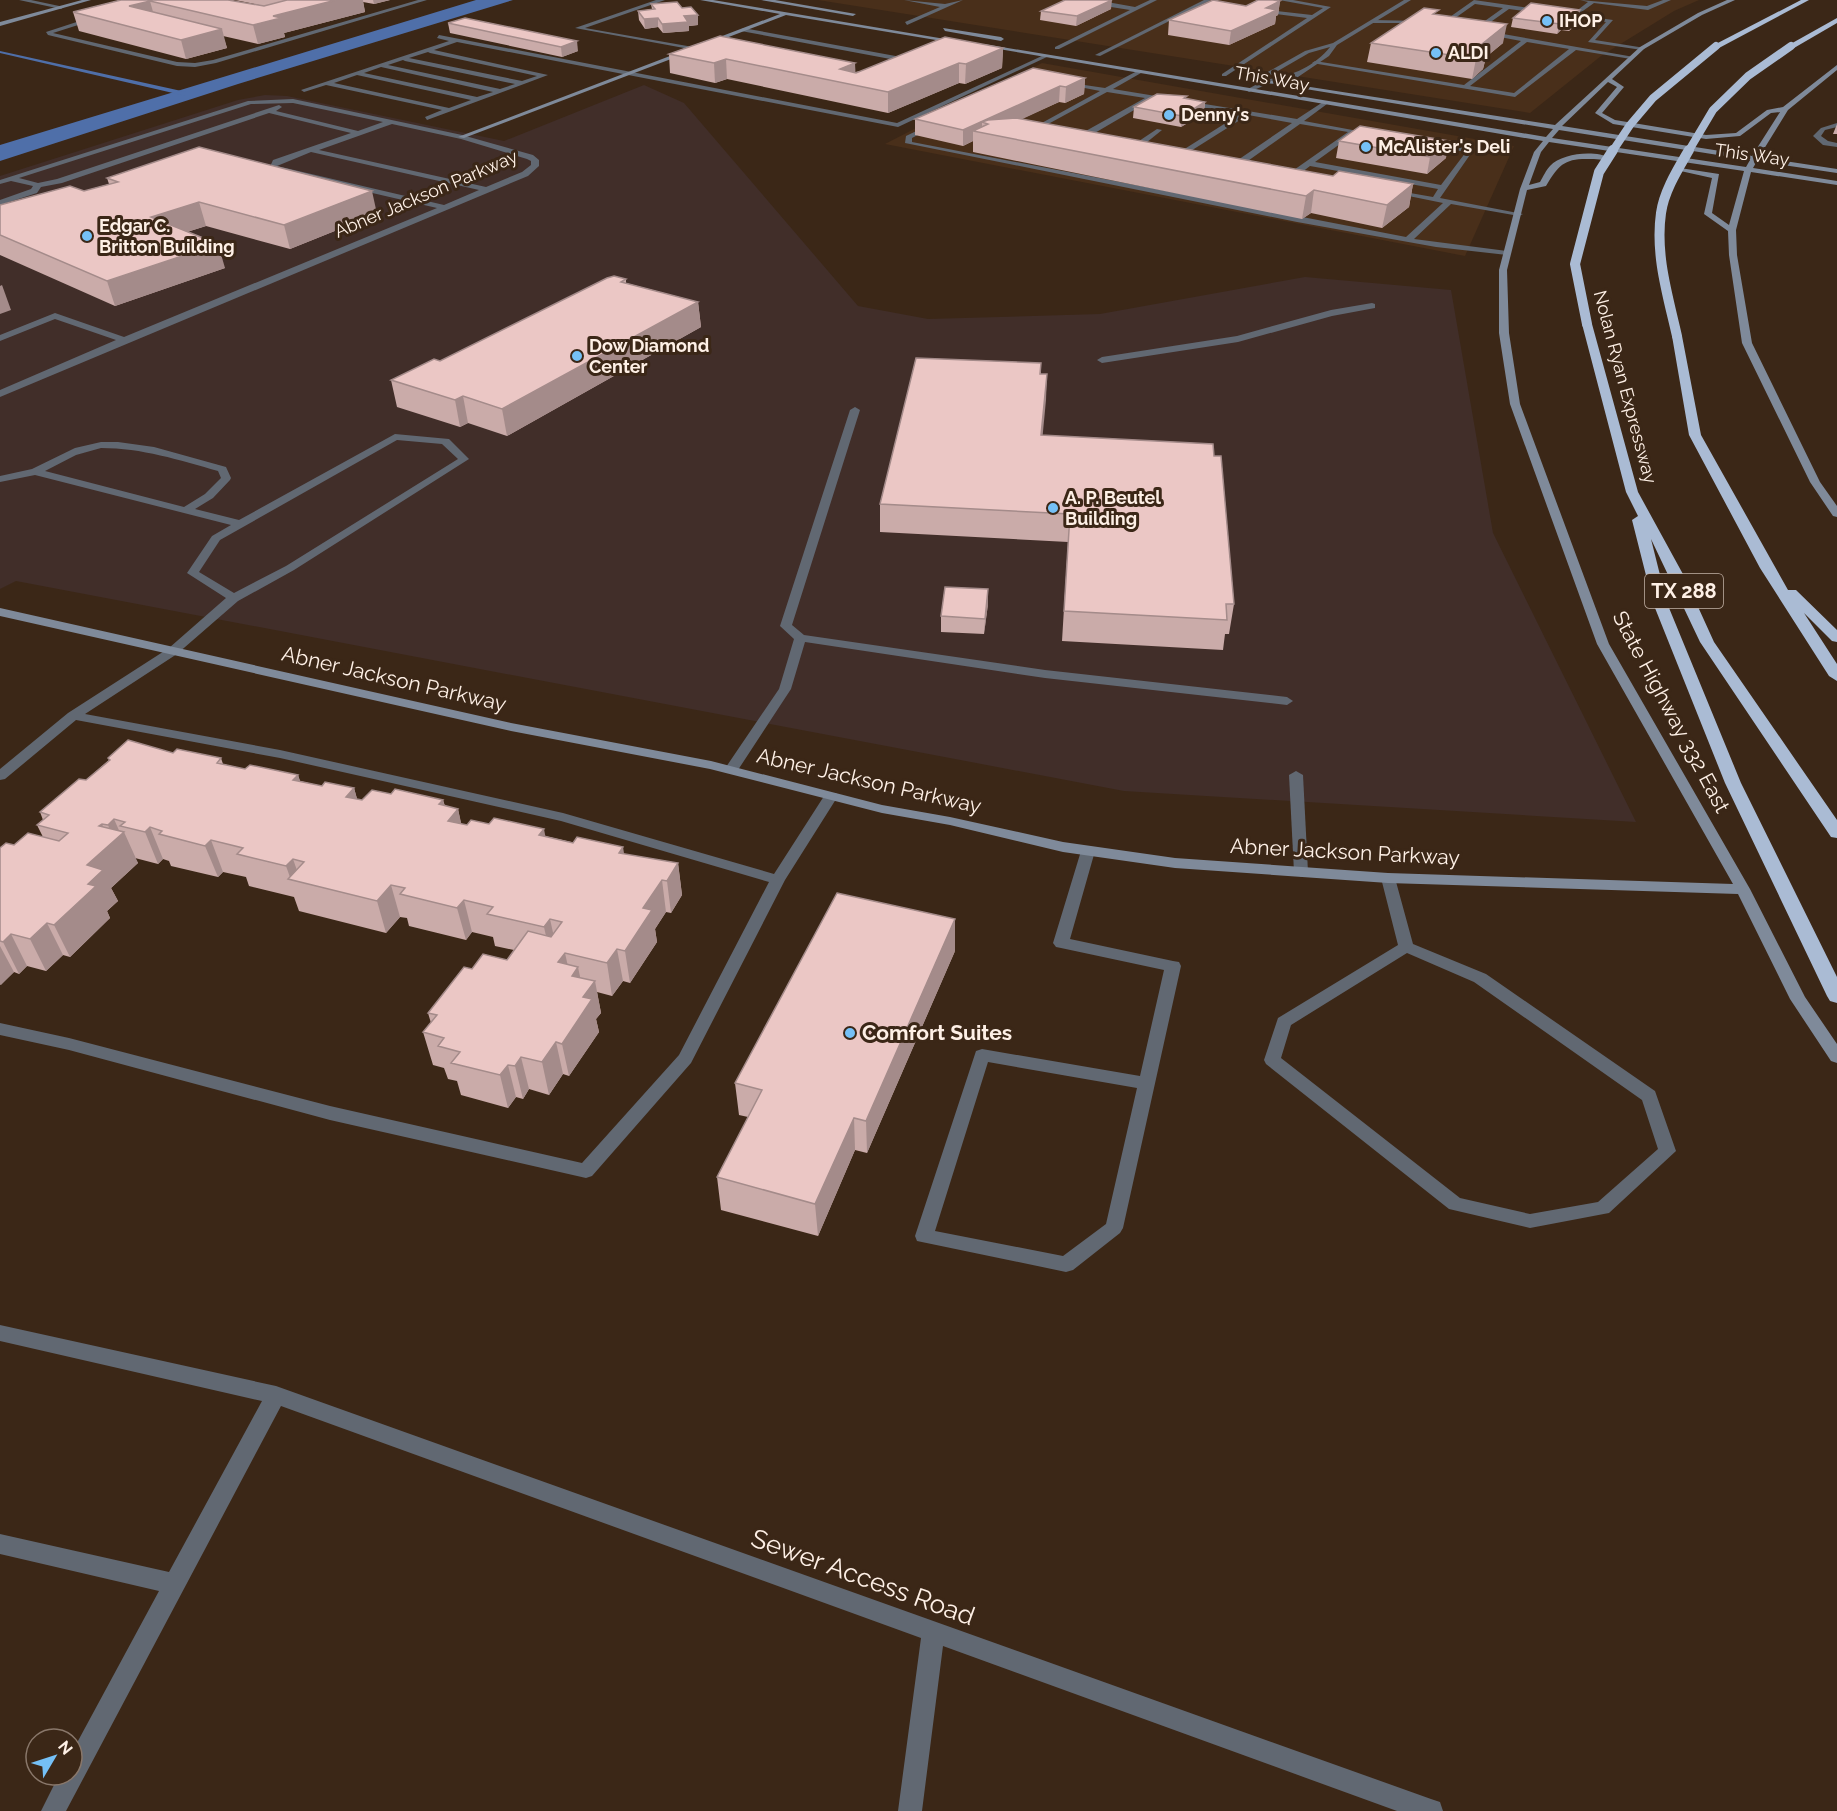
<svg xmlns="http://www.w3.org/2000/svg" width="1837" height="1811" viewBox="0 0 1837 1811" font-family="Raleway,sans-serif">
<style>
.built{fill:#492f1a}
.industrial{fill:#412e29}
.water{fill:#4f6fa9}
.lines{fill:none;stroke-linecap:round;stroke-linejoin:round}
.stream{fill:#4f6fa9;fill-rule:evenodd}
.lane{fill:#616872;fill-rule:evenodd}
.street{fill:#616872;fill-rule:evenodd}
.secondary{fill:#7f8a9a;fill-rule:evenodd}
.highway{fill:#aabbd4;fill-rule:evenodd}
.highway-bridge-far1{stroke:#aabbd4;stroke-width:8}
.highway-bridge{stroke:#aabbd4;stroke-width:10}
.wall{fill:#caaba9}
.shaded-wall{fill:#a48b8a}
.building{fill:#ebc7c5;stroke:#a48b8a;stroke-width:1.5}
.poi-dot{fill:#75c0f6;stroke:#3b2717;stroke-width:2}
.labels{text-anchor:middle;stroke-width:6;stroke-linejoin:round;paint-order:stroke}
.far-poi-label{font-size:18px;font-weight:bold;fill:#fef0e6;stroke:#3b2717;text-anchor:start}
.far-street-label{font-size:18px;fill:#fef0e6;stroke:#3b2717}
.shield{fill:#3b2717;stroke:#c4b4a8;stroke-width:1.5}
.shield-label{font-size:20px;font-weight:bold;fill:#fef0e6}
.street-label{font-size:21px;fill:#fef0e6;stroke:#3b2717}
.poi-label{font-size:21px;font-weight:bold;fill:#fef0e6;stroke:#3b2717;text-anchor:start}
.near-street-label{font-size:26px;fill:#fef0e6;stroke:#3b2717}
</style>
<rect width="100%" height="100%" fill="#3b2717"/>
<g class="built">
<polygon points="818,0 1699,0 1674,11 1601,56 1530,113"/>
<polygon points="1042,63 1514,146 1465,256 885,144"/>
</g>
<polygon class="industrial" points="644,85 684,103 858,306 928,319 1100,314 1305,277 1451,290 1493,533 1636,822 1124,791 16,581 0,589 0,176 238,100 265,95 287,96 504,141"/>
<polygon class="water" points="476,0 513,0 238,84 0,161 0,145"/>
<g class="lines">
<polygon class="stream" points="0,51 186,92 189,94 186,96 0,53"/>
<g class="lane">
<polygon points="418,0 427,0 216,63 195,67 177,66 48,35 46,32 95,16 97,19 53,33 177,62 195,63 213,60"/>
<polygon points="656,0 665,0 585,28 693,47 695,50 575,28"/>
<polygon points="904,0 945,4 963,0 907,25 905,22 940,7"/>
<polygon points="1096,0 1135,7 1150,0 1157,0 1059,49 1055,49 1055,47 1130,10 1092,4"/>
<polygon points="1204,0 1211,0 1100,56 1095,55"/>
<polygon points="1279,0 1293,0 1331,7 1226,76 1222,76 1222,74 1307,18 1260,12 1258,9 1312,15 1323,8"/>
<polygon points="1474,0 1613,20 1595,40 1645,48 1642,50 1588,42 1606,22 1509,9 1485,26 1467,24 1469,21 1482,23 1503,8 1475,4 1451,21 1447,21 1447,19"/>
<polygon points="1580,0 1647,6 1663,0 1671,0 1648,10 1594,3 1580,13 1565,9 1579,9 1588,2"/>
<polygon points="1373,20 1421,21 1424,23 1371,23"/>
<polygon points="743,28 901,57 904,59 901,61 741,31"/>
<path d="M 1486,31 L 1634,57 L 1631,59 L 1576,50 L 1515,97 L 1312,63 L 1315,61 L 1464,85 L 1521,41 L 1484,34 ZM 1527,42 L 1569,49 L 1514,93 L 1470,86 Z"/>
<path d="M 439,35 L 897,123 L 1044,55 L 1049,56 L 898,127 L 457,42 L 434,50 L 548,75 L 427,120 L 425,117 L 442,110 L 326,85 L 304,92 L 301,90 L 449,41 L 437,38 ZM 428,52 L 430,53 L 537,76 L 522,81 L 409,58 ZM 403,60 L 405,61 L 515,84 L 500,89 L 388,65 ZM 381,67 L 493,92 L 477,97 L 364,73 ZM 357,75 L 471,100 L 449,108 L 334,83 Z"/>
<polygon points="1139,70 1141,73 1113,89 1297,119 1323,102 1327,102 1327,104 1304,121 1358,131 1315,162 1441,185 1466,152 1425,145 1425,141 1474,149 1440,198 1523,214 1519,216 1451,204 1414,239 1507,251 1511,253 1507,255 1436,247 1297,222 905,143 906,136 931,124 933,127 912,138 912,142 1406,237 1443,203 1389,192 1393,190 1433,197 1438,189 1310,166 1297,176 1291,176 1291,172 1348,132 1300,124 1238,168 1232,168 1232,164 1292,123 1248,115 1178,159 1175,155 1240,114 1153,99 1081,141 1075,141 1075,137 1145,98 1107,92 1039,129 1040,132 1029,130 1100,91 1064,84 1064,82 1105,88"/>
<path d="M 293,99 L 462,135 L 533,155 L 539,160 L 539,166 L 528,176 L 0,397 L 0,390 L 116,340 L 55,319 L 0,341 L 0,335 L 55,313 L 124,337 L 437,208 L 269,169 L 273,160 L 351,133 L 269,113 L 62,183 L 41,187 L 37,193 L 0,205 L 0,200 L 31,189 L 33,186 L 11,181 L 0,184 L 0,180 L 248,101 ZM 293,103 L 383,122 L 358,131 L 276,111 L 282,107 L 279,105 L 57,179 L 38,183 L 19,178 L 251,104 ZM 392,124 L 461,139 L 527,159 L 531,161 L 531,165 L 522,172 L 486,187 L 319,150 ZM 311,152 L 479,190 L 444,205 L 277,166 Z"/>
<polygon points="1837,123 1837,127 1825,130 1821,136 1828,141 1837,143 1837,147 1823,145 1813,136 1821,128"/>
<polygon points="1157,129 1162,130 1136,151 1130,151 1130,147"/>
<polygon points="1372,303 1375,304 1375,308 1332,316 1238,342 1102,363 1097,360 1102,357 1237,336 1331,310"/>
<polygon points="855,407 860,410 792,625 804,635 1045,670 1287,697 1293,701 1287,705 1045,678 805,642 791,689 736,773 726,773 724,770 779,689 794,639 780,626 850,410"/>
<path d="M 395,434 L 449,439 L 469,459 L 294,570 L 238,601 L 177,654 L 85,714 L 280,750 L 563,813 L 774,874 L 826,793 L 836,793 L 838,796 L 785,880 L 691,1063 L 592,1176 L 586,1178 L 330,1120 L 69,1050 L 0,1035 L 0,1023 L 69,1038 L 330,1106 L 582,1163 L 679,1055 L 769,882 L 561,821 L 280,758 L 76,720 L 5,779 L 0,780 L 0,769 L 68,713 L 169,648 L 226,598 L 187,573 L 212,536 L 231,525 L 35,475 L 0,482 L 0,476 L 32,469 L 75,448 L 101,442 L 118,442 L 154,447 L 226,467 L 231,478 L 230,480 L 213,498 L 195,509 L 239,520 ZM 397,440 L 442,444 L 458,459 L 286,566 L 234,593 L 199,572 L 220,540 ZM 101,448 C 142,448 179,460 218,471 L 221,478 L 205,494 L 184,507 L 45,471 L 76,455 Z"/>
<polygon points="1296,771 1303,775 1308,872 1301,877 1294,872 1289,775"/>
<path d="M 1088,846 L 1095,851 L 1070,939 L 1173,961 L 1179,962 L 1181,966 L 1123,1228 L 1120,1233 L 1073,1270 L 1066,1272 L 917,1241 L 915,1236 L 976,1051 L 982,1049 L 1140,1076 L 1164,970 L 1061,948 L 1056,947 L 1053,943 L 1081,851 ZM 988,1062 L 1137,1088 L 1106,1224 L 1063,1256 L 935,1231 Z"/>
<path d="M 1388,873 L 1395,878 L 1413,944 L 1486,974 L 1655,1091 L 1676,1151 L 1609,1213 L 1530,1228 L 1449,1209 L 1266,1064 L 1264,1060 L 1278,1018 L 1398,945 L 1381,878 ZM 1407,953 L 1474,982 L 1642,1100 L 1658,1149 L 1598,1202 L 1530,1214 L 1460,1198 L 1281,1058 L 1291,1025 Z"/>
<polygon points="0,1325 276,1386 1431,1799 1440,1802 1443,1811 1397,1811 943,1646 922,1811 898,1811 921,1638 281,1406 66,1811 41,1811 59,1775 72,1775 72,1752 159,1591 0,1554 0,1534 169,1572 262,1401 0,1341"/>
</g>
<g class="street">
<polygon points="19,0 31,0 64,7 61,9"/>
<path d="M 1404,0 L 1411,0 L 1337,45 L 1329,56 L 1295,79 L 1268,84 L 1249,92 L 1246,90 L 1263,81 L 1266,73 L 1305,51 L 1333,43 ZM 1330,47 C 1315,66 1292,76 1270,79 L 1271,75 L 1309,53 Z"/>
</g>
<g class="secondary">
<polygon points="82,0 91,0 0,26 0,22"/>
<polygon points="700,0 713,0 963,42 960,44 786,15 464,138 458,137 780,14"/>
<polygon points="761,0 775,0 856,14 853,16"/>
<path d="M 1727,0 L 1735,0 L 1702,15 L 1644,49 L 1612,79 L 1624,87 L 1602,113 L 1615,120 L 1706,135 L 1736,133 L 1767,110 L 1783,107 L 1837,65 L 1837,70 L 1788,110 L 1759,157 L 1837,169 L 1837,173 L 1757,161 L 1753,168 L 1837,181 L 1837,185 L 1751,172 L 1736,230 L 1737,255 L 1752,343 L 1820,482 L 1837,506 L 1837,517 L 1833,516 L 1810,482 L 1742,343 L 1729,255 L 1728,231 L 1704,214 L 1712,178 L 1676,170 L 1680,168 L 1719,174 L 1712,213 L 1729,225 L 1744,171 L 1549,142 L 1541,152 L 1529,185 L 1540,182 C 1543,177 1546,170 1550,166 C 1562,153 1595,150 1610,158 C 1604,161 1598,159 1591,159 C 1565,158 1559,164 1546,186 L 1527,190 L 1507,270 L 1509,333 L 1520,404 L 1609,644 L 1750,889 L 1805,997 L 1837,1044 L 1837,1063 L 1831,1061 L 1790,999 L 1738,894 L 1388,883 L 1175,868 L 1063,852 L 950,825 L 882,813 L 710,769 L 511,731 L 0,616 L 0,608 L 511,723 L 711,761 L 882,805 L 950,817 L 1063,842 L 1175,858 L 1388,873 L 1733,884 L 1597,644 L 1510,404 L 1499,333 L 1499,270 L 1520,189 L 1534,152 L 1543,141 L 981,46 L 984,44 L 1546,137 L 1553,129 L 1256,81 L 1259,79 L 1555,125 L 1640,47 L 1698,13 ZM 1608,82 L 1617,87 L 1595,113 L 1613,124 L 1706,139 L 1740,136 L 1771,113 L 1780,112 L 1752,156 L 1562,126 ZM 1559,130 L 1750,160 L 1746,167 L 1552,138 Z"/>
<polygon points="943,28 1001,37 1004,39 1001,41 945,31"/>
</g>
<g class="highway">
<polygon points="1801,0 1809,0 1719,48 1712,46"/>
<polygon points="1837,18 1837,23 1794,48 1787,46"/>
<polygon points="1587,321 1592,324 1638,492 1684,576 1714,642 1837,820 1837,838 1831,837 1700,642 1651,539 1667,603 1741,783 1837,977 1837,1003 1830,1001 1827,996 1725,783 1653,603 1632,520 1638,516 1626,492 1582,324"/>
<polygon points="1677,333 1682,336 1701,435 1788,590 1796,590 1837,630 1837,642 1832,641 1804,613 1837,664 1837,681 1829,676 1760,568 1689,435 1672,336"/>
</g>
<g class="highway-bridge-far1">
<polyline points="1612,152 1630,125 1653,98 1716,46"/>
<polyline points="1688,152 1713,110 1748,76 1791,46"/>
</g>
<g class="highway-bridge">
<polyline points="1587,324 1575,264 1599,172 1613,150"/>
<path d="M 1677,336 C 1668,296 1655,255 1661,213 C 1664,191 1678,169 1689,150"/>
</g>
</g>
<g class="wall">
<polygon points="121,0 234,0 232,1 264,6 235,0 390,0 374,4 363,2 365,12 284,33 285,37 258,44 223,36 227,48 186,59 79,31 73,12"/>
<polygon points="1280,1 1278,15 1276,16 1275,24 1229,45 1168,35 1169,20 1246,6"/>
<polygon points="651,4 682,8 698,15 698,25 689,26 689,31 663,33 658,27 645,29 639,20 638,11 652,9"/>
<polygon points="1111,9 1076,26 1040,20 1041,11"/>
<polygon points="1580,10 1577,24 1569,31 1561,30 1557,34 1511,27 1513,18"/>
<polygon points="1438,15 1503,43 1486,57 1483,69 1472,79 1367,62 1371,43"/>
<polygon points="465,18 578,51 562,57 450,33 448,23"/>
<polygon points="720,36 855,72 1003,48 1002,68 965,84 959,83 888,113 727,79 715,83 670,73 669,54"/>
<polygon points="1085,78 1084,94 1065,103 1059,102 1021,119 1333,176 1413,184 1409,207 1382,228 1311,213 1302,219 973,152 973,141 963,146 915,135 915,119"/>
<polygon points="1187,99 1205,102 1204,113 1181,127 1133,118 1134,107"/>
<polygon points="1837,124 1837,134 1833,134"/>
<polygon points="1339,141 1446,158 1427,174 1336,158"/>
<polygon points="107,178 377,214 290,249 206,226 187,232 225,268 115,306 0,255 0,205 84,191 109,184"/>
<polygon points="626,279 626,283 698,302 701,327 507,436 468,423 460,427 397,407 391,380 440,361"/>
<polygon points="1041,363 1041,374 1047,374 1042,435 1214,456 1234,604 1229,634 1225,634 1223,650 1062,641 1068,542 880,532 880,504"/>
<polygon points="988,604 984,634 941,632 941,616"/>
<polygon points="173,753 221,758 223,764 245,769 298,775 300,781 322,786 354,788 357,799 362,800 391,794 443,800 445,806 458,809 461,824 545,836 624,854 678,863 682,895 671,913 666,912 655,929 657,942 630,983 623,981 612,996 597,992 601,1013 596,1019 599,1032 569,1076 563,1074 549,1095 529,1089 523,1099 516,1097 508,1108 461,1095 457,1081 448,1079 444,1068 433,1065 423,1032 431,1023 428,1013 472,969 507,960 514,950 495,946 493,937 472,932 466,940 409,926 407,918 400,917 386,933 299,911 294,897 249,886 246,877 223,872 218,877 171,866 169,861 163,859 158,864 135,858 138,863 111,888 118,901 107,911 110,918 70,957 63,955 46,971 27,966 19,974 14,972 0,985 0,848 43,837 37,825 43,820 40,812 86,780 109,760 108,758"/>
<polygon points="955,951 867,1153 855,1150 818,1236 721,1210 717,1177 748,1117 739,1115 735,1083"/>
</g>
<g class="shaded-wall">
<polygon points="336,0 363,0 365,12 284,33 285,37 258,44 253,25 273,16"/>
<polygon points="373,0 390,0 374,4"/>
<polygon points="1112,0 1111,9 1076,26 1077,16"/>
<polygon points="150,1 155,19 129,6"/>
<polygon points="1280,1 1278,15 1276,16 1275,24 1229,45 1231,31 1266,8"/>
<polygon points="1580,10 1577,24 1569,31 1572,22 1575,14"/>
<polygon points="698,15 698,25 689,26 689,31 663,33 662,24 684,16"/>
<polygon points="658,18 658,27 645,29 644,19"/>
<polygon points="1564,21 1561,30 1557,34 1560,24"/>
<polygon points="1507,24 1503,43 1486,57 1483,69 1472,79 1476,59 1477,48"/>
<polygon points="222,29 227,48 186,59 181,40"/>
<polygon points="577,41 578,51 562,57 561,47"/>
<polygon points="1003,48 1002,68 965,84 966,64"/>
<polygon points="726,59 727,79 715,83 714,63"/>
<polygon points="855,63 856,83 840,69"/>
<polygon points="959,63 959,83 888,113 888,92"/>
<polygon points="1085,78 1084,94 1065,103 1066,87"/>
<polygon points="1060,86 1059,102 990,134 988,124 982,122 982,132 973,131 973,141 963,146 963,130"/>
<polygon points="1205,102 1204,113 1181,127 1182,116"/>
<polygon points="1449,141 1446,158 1427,174 1430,157"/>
<polygon points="1413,184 1409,207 1382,228 1387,205"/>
<polygon points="1314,190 1311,213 1302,219 1306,196"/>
<polygon points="372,191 377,214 290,249 284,225"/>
<polygon points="199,202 206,226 158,241 151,217"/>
<polygon points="218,244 225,268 115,306 107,281"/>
<polygon points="2,285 11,310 0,314 0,286"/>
<polygon points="698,302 701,327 507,436 502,409"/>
<polygon points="1047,374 1046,400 1040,463 1041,435"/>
<polygon points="463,396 468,423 460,427 455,400"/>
<polygon points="988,589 988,604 984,634 985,619"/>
<polygon points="298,775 308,806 293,780"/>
<polygon points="354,788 363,820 346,797"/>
<polygon points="443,800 448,820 458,809 465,840 456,852 439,804"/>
<polygon points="114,819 121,835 124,832 138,863 111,888 118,901 107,911 110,918 70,957 54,925 88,884 87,865 99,826 102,824 111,844 114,840 108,825"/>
<polygon points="150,827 163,859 158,864 145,832"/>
<polygon points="544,829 550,861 539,835"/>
<polygon points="211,840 223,872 218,877 205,846"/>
<polygon points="623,847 628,879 619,853"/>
<polygon points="293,859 301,882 291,880 286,866"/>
<polygon points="678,863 682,895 671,913 667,881"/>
<polygon points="662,880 666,912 655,929 657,942 630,983 625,951 643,908"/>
<polygon points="391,885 400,917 386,933 377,901"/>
<polygon points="464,900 472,932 466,940 457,908"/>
<polygon points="550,919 557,951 551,959 544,927"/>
<polygon points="955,919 955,951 867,1153 866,1121"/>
<polygon points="47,923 63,955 46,971 30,939"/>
<polygon points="11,934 27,966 19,974 3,942"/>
<polygon points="0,946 14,972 1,985 0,984"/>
<polygon points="617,949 623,981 612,996 607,963"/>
<polygon points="565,953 572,985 558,962"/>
<polygon points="578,967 584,996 595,981 601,1013 596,1019 599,1032 569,1076 562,1044 572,976"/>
<polygon points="556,1042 563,1074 549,1095 542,1062"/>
<polygon points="521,1057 529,1089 523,1099 515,1066"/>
<polygon points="508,1065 516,1097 508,1108 500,1075"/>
<polygon points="854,1118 855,1150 818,1236 815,1204"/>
</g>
<g class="building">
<polygon points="121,0 228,0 264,6 287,0 336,0 273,16 281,18 253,25 150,1 129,6 222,29 181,40 73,12"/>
<polygon points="1065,0 1112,0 1077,16 1041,11"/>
<polygon points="1213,0 1246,6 1258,0 1273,0 1280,1 1266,8 1277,10 1231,31 1169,20"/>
<polygon points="677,2 682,8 691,7 698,15 684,16 688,22 662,24 658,18 644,19 638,11 655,9 651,4"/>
<polygon points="1531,3 1580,10 1575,14 1580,15 1572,22 1564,21 1560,24 1513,18"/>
<polygon points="1424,8 1439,10 1433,14 1507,24 1477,48 1488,50 1476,59 1371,43"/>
<polygon points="465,18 577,41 561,47 448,23"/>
<polygon points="720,36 855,63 840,69 856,73 945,37 1003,48 966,64 959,63 888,92 726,59 714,63 669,54"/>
<polygon points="1033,68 1085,78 1066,87 1060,86 963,130 915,119"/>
<polygon points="1157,94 1187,96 1184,98 1205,102 1182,116 1134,107"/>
<polygon points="1016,118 1333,176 1339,171 1413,184 1387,205 1314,190 1306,196 973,131 988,124 982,122 988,120"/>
<polygon points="1360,126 1449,141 1430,157 1339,141"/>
<polygon points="199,147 372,191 284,225 199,202 151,217 218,244 107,281 0,235 0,205 70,186 84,191 118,182 107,178"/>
<polygon points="614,276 626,279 621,282 698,302 502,409 463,396 455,400 391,380 434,359 440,361 607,278"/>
<polygon points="916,358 1041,363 1040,374 1047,374 1041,435 1213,444 1214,456 1221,456 1234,604 1226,604 1227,620 1064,611 1070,514 880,504"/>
<polygon points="945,587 988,589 985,619 941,616"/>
<polygon points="128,740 173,753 177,749 221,758 217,763 245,769 250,765 298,775 293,780 322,786 325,782 354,788 346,797 362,800 372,790 391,794 395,789 443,800 439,804 458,809 448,821 467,825 471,820 489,824 494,818 544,829 539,835 573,843 577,837 623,847 619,853 678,863 667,881 662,880 643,908 652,910 625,951 617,949 607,963 565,953 558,962 578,967 572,976 595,981 583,997 592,999 562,1044 556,1042 542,1062 521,1057 515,1066 508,1065 500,1075 451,1063 460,1052 438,1046 444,1038 423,1032 437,1015 428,1013 464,967 472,969 483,954 507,960 528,931 551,937 562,922 550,919 544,927 487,914 493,907 464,900 457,908 400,894 405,888 391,885 377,901 288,879 304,862 293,859 286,866 237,854 243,848 211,840 205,846 159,834 162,831 150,827 145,832 120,826 125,822 114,819 108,825 102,824 99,826 124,832 87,865 103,870 88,884 96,886 54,925 47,923 30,939 11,934 3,942 0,941 0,848 6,843 14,845 28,833 59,841 68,833 37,825 49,815 40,812 79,779 86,780 110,760 108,758"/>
<polygon points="837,893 955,919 866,1121 854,1118 815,1204 717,1177 762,1090 735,1083"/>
</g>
<g class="poi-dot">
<circle cx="1547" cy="21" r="6"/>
<circle cx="1436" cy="53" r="6"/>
<circle cx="1169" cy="115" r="6"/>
<circle cx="1366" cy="147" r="6"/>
<circle cx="87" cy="236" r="6"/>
<circle cx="577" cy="356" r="6"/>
<circle cx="1053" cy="508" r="6"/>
<circle cx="850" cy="1033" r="6"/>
</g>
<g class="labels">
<g class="far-poi-label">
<text x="1559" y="27">IHOP</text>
<text x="1448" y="59">ALDI</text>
<text x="1181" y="121">Denny's</text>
<text x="1378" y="153">McAlister's Deli</text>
<text x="99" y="232">Edgar C.<tspan x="99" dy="21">Britton Building</tspan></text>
<text x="589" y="352">Dow Diamond<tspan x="589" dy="21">Center</tspan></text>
<text x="1065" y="504">A. P. Beutel<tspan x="1065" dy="21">Building</tspan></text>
</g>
<g class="far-street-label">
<text transform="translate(1272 79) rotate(10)" y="6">This Way</text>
<text transform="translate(1752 155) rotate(8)" y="6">This Way</text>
<text transform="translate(426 194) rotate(-23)" y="6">Abner Jackson Parkway</text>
<text transform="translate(1625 387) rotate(75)" y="6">Nolan Ryan Expressway</text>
</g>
<rect class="shield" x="1645" y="574" width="78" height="34" rx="4.5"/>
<g class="shield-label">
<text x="1684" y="598">TX 288</text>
</g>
<g class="street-label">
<text transform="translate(394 679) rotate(13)" y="7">Abner Jackson Parkway</text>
<text transform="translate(1671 712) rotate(62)" y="7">State Highway 332 East</text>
<text transform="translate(869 781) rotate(13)" y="7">Abner Jackson Parkway</text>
<text transform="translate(1345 852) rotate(3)" y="7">Abner Jackson Parkway</text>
</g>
<g class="poi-label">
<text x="862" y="1040">Comfort Suites</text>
</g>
<g class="near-street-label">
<text transform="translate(863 1577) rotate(20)" y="9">Sewer Access Road</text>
</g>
</g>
<g transform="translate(54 1757) rotate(51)"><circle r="28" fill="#3b2717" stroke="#89776a" stroke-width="1.5"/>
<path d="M0-4.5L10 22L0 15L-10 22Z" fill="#75c0f6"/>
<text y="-9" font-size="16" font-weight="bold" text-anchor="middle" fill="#fef0e6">N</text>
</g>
</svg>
